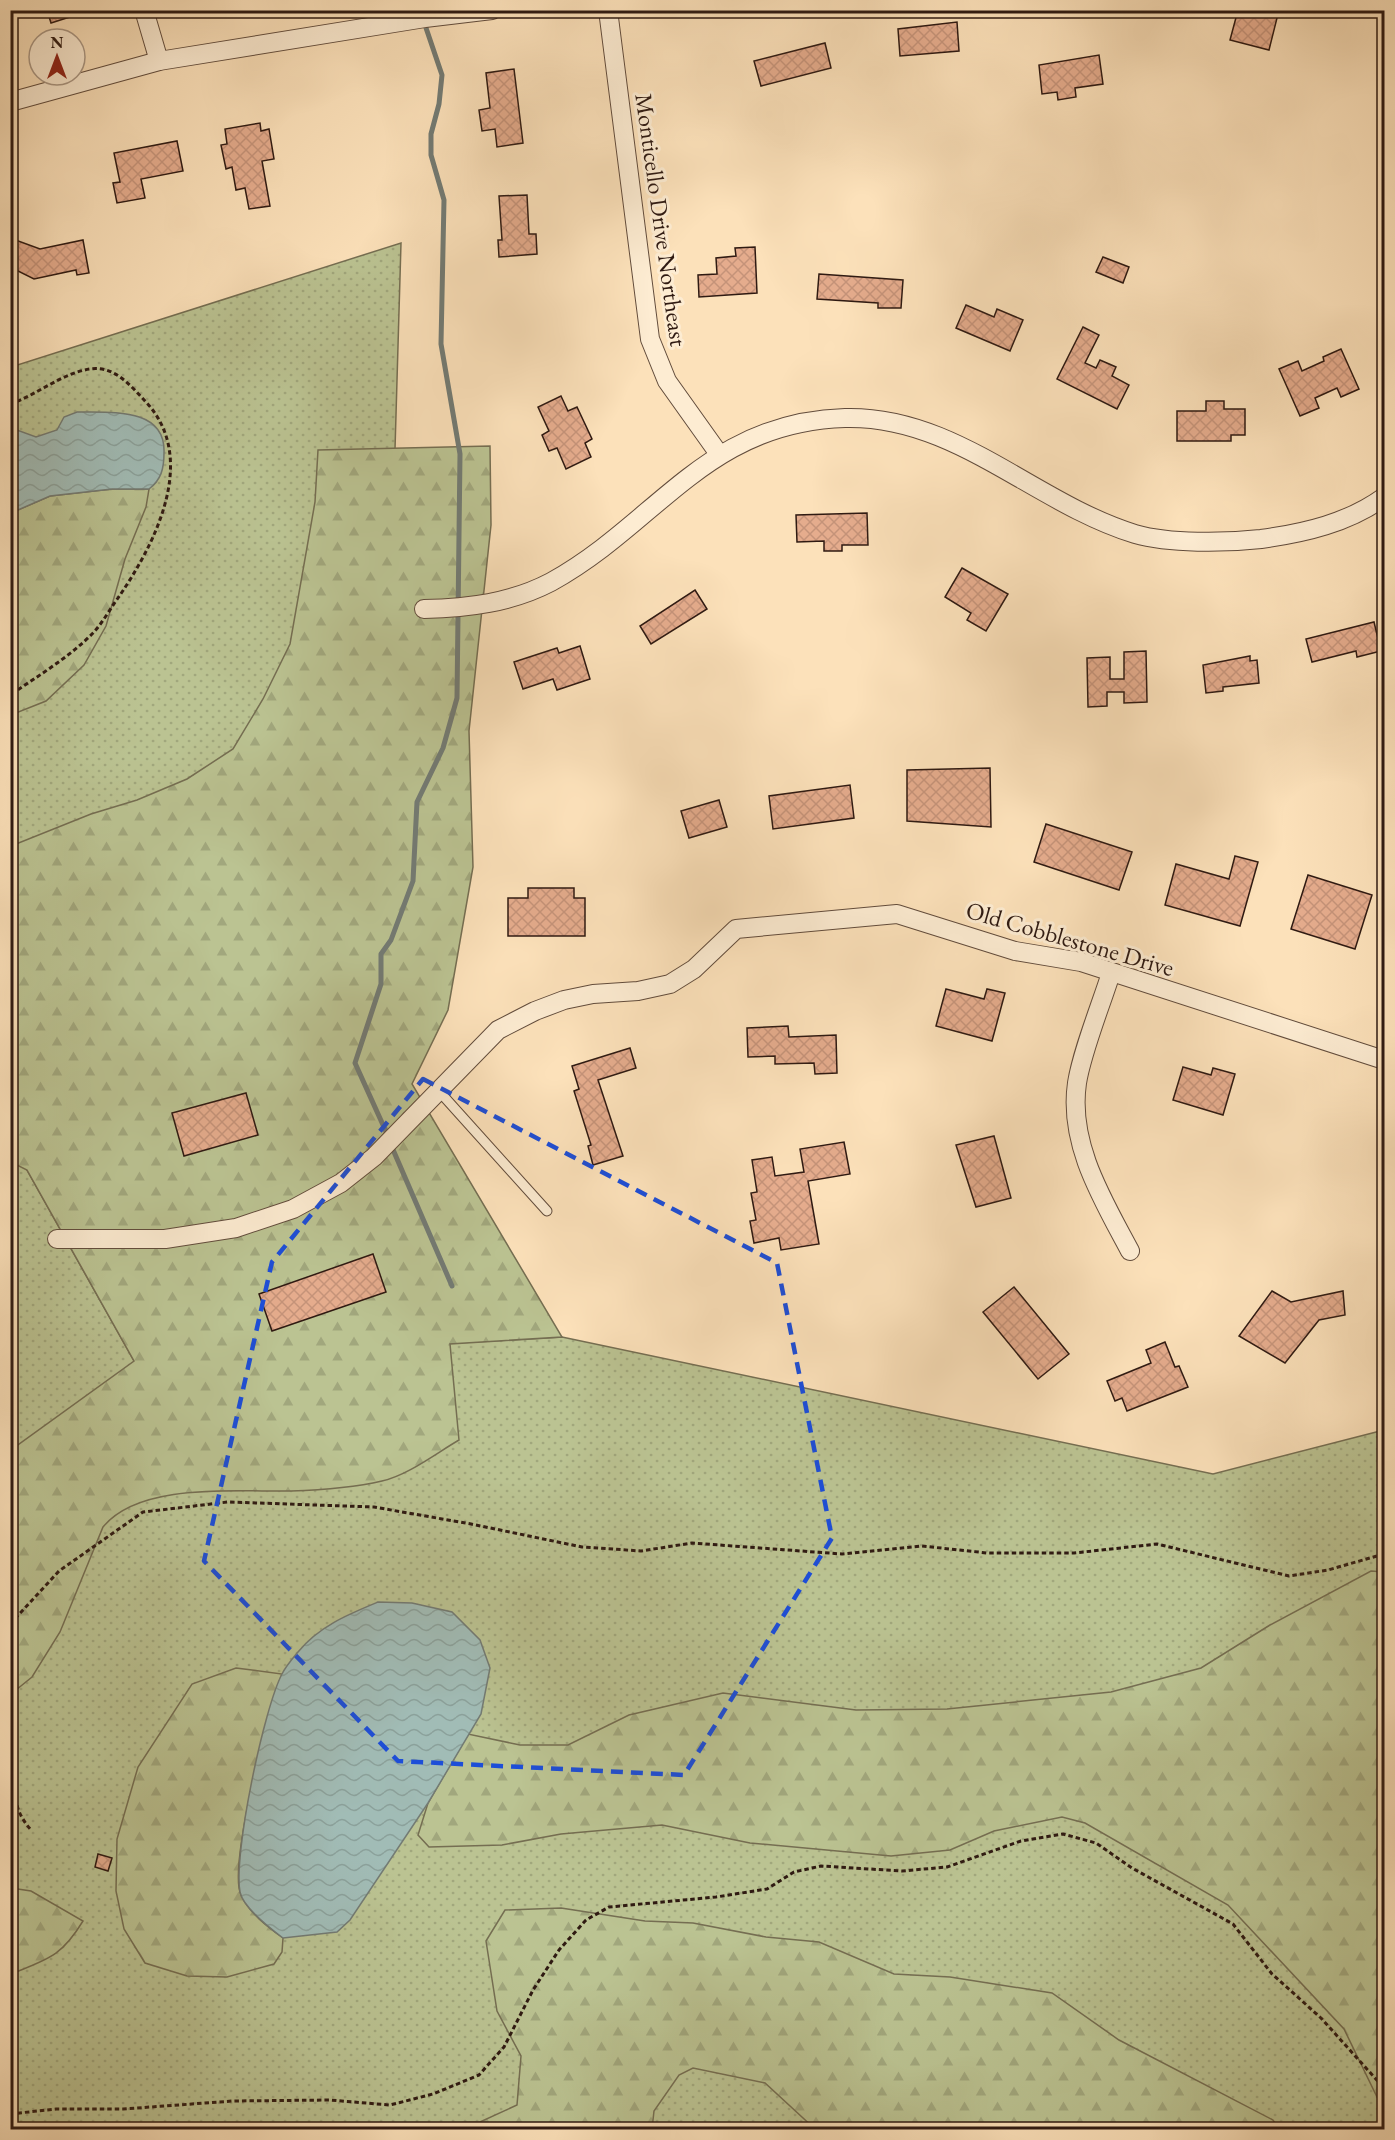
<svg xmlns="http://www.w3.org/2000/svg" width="1395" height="2140" viewBox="0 0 1395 2140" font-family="'EB Garamond',serif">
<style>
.grass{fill:url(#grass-dots);stroke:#756e52;stroke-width:1.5}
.forest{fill:url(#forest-firs);stroke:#756e52;stroke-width:1.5}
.water{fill:url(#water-waves);stroke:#737b74;stroke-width:1.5}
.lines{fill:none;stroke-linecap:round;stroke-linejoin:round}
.stream{stroke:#737b74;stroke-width:5}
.building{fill:url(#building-cross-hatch);stroke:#2f1a12;stroke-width:1.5}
.service-casing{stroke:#624c3c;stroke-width:11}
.minor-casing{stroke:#624c3c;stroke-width:20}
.path{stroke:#2f1a12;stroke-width:3;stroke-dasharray:4.5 3;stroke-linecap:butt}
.service{stroke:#fdecd2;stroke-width:9}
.minor{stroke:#fdecd2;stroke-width:18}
.marked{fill:none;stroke:#1d4ed8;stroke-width:4.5;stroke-dasharray:12 8;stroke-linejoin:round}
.labels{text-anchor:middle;stroke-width:6;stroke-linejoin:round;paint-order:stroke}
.street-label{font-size:24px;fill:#2f1a12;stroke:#fdecd2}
</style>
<defs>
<pattern id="grass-dots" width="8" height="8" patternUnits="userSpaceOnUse" patternTransform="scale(1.5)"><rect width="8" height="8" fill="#bbc392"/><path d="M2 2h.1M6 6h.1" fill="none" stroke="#a1a77d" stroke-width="1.8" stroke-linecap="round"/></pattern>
<pattern id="forest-firs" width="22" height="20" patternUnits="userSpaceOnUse" patternTransform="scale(1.5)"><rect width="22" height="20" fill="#bbc392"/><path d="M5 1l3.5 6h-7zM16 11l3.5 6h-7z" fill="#a1a77d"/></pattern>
<pattern id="water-waves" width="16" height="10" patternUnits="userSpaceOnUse" patternTransform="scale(1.5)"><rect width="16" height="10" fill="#a1bcb6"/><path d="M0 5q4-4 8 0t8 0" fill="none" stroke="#8ba19b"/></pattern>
<pattern id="building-cross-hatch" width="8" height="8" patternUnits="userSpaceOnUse" patternTransform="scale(1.5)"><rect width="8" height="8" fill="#e5ac8d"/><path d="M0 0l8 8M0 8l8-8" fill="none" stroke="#c59379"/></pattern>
</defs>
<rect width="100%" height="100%" fill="#fce1ba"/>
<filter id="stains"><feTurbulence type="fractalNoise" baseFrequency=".00333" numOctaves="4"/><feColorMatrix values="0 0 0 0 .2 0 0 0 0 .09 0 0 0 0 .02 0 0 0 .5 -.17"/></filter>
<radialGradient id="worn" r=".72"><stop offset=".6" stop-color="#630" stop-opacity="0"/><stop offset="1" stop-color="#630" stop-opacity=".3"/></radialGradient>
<g class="grass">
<polygon points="401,243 384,827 11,1087 11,367"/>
<polygon points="10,1140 134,1361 562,1337 1213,1474 1384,1430 1384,2129 11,2129"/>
</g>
<g class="forest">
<path d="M 490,446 L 491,525 L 469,731 L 473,867 L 448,1010 L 412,1084 L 562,1337 L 450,1344 L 459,1440 C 435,1454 408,1475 382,1481 C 352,1488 321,1490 291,1491 C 237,1492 140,1482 103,1527 L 60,1632 L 32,1677 L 11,1694 L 11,1450 L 134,1361 L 27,1170 L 11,1162 L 11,846 L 91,814 L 137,800 L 187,779 L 233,749 L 263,699 L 290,644 L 315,502 L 318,450 Z"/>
<polygon points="112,489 149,489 146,507 125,559 106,626 84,665 46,701 11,715 11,513 50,496"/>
<path d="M 1371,1571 L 1384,1572 C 1384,1590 1381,1606 1384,1623 L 1384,2101 L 1377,2097 L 1344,2029 L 1228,1905 L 1085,1823 L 1062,1817 L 994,1831 L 950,1850 L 891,1856 L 750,1843 L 662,1825 L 561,1834 L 502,1845 L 429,1847 L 418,1835 L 428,1803 L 468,1734 L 520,1745 L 568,1745 L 629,1715 L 723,1693 L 856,1710 L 947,1709 L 1111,1692 L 1201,1668 L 1270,1625 Z"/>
<path d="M 236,1668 L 282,1674 C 269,1707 228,1867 241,1895 C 249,1913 268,1927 283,1938 L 282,1952 L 274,1964 L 227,1977 L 187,1976 L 145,1963 L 124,1929 L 116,1891 L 117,1839 L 138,1767 L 192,1684 Z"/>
<path d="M 11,1888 L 31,1891 L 83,1921 C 61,1957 48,1959 11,1974 Z"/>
<polygon points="561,1908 645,1921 693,1923 766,1937 819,1942 894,1974 950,1977 1052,1993 1119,2040 1273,2120 1279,2129 815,2129 765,2083 693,2068 679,2075 654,2111 652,2129 163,2129 213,2123 358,2125 480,2122 517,2105 521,2056 497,2011 486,1941 505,1910"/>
</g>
<g class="water">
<path d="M 77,412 C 109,413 166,406 164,453 C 164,469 161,480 149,489 L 112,489 L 50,496 L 11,513 L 11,432 L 17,430 L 36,437 L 57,430 L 64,417 Z"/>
<path d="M 378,1602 L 412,1603 L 452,1612 L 480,1640 L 490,1668 L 481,1714 L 428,1803 L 350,1920 L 337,1932 L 283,1938 C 271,1929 243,1908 240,1892 C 233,1855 264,1708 282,1674 C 286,1666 293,1658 298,1652 C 319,1626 349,1614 378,1602 Z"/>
</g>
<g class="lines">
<g class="stream">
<polyline points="388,1136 355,1063 381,984 381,954 391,940 413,881 417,802 443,748 457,698 460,454 441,344 444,200 431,155 431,134 439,104 442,75 424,22"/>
<polyline points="391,1145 452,1286"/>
</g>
</g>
<g class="building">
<polygon points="47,10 71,10 73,16 51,23"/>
<polygon points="1238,10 1279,10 1269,50 1230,40"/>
<polygon points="957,22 959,51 900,56 898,29"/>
<polygon points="825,43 831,68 761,86 754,61"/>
<polygon points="1099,55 1103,84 1075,88 1076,97 1058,100 1057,92 1042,94 1039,65"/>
<polygon points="514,69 523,143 497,147 495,129 482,131 479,110 490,108 486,73"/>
<polygon points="260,123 261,131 269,129 274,159 262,161 270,206 249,209 245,188 236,190 232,167 226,169 221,145 227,144 225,129"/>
<polygon points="177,141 183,171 141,179 145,198 117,203 113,183 120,182 114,153"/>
<polygon points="527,195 529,234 536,234 537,254 499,257 498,240 502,240 499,196"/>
<polygon points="10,238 40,249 83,240 89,273 77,275 76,270 34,279 10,267"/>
<polygon points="755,247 757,293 699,297 698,275 717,274 716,258 736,256 735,248"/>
<polygon points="1103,257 1129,267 1123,283 1096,272"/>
<polygon points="819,274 903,280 901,308 878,308 878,303 817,299"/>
<polygon points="966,305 994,317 997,309 1023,320 1010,351 956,328"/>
<polygon points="1083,327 1099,335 1085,363 1096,368 1100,360 1116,367 1112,376 1129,385 1117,409 1057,379"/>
<polygon points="1341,349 1359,389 1341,397 1337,388 1315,398 1319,408 1300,416 1279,369 1298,361 1302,371 1324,361 1323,357"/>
<polygon points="561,396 568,411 577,407 592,439 585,443 591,457 566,469 557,448 549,451 542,435 549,431 538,407"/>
<polygon points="1206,401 1224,401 1224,409 1245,409 1245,435 1231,435 1231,441 1177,441 1177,411 1206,411"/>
<polygon points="867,513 868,545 842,545 842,551 824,551 824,541 797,542 796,515"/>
<polygon points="962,568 1008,594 986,631 967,620 971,613 945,597"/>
<polygon points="695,590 707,609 651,644 640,626"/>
<polygon points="1374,622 1381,651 1357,657 1356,651 1312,662 1306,639"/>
<polygon points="580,646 590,679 557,690 553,679 523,689 514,662 557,648 559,653"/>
<polygon points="1146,651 1147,702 1124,703 1124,692 1107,692 1107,706 1088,707 1087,658 1110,657 1110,679 1124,679 1124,652"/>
<polygon points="1250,656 1250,661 1257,660 1259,683 1223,687 1223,691 1206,693 1203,665"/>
<polygon points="990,768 991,827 907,821 907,770"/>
<polygon points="850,785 854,818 773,829 769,796"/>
<polygon points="719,800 727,827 689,838 681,811"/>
<polygon points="1046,824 1132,852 1119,890 1034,862"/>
<polygon points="1235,856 1258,862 1240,926 1165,905 1176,864 1229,879"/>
<polygon points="1308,875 1372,895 1355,949 1291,929"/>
<polygon points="528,888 574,888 574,898 585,898 585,936 508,936 508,898 528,898"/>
<polygon points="946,989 984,999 987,989 1005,993 992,1041 936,1026"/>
<polygon points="788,1026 789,1037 836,1035 837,1073 815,1074 814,1063 775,1064 775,1056 748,1057 747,1028"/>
<polygon points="630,1048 636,1068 598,1080 623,1156 593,1165 588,1146 591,1145 574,1091 579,1089 572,1066"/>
<polygon points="1183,1067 1211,1075 1213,1068 1235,1074 1223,1115 1173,1100"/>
<polygon points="246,1093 258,1135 184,1156 172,1113"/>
<polygon points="994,1136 1011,1198 976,1207 956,1145"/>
<polygon points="844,1142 850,1174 808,1181 819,1244 781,1250 779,1238 754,1243 750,1221 756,1220 751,1193 757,1192 752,1160 772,1157 775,1176 804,1172 800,1149"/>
<polygon points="373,1254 386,1292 272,1331 259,1294"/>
<polygon points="1014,1287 1069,1354 1038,1379 983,1312"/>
<polygon points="1272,1291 1291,1302 1343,1291 1345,1315 1319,1320 1285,1363 1239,1336"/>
<polygon points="1165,1342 1175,1367 1179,1366 1188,1387 1127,1411 1122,1398 1115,1401 1107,1381 1151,1363 1146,1350"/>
<polygon points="98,1854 112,1858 108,1871 95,1867"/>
</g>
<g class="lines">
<defs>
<polyline id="service" points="438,1090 547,1211"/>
<g id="minor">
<polyline points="144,10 159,61"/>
<polyline points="608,10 650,339 667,381 719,454"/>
<polyline points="10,102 159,61 425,18 492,10"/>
<path d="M 424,609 C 468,608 511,603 551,582 C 658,523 706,422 845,418 C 955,415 1034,503 1135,534 C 1170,544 1225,543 1261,539 C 1305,533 1348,523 1384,497"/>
<path d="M 1111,973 C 1101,1005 1082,1051 1077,1083 C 1068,1144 1103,1200 1130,1251"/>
<polyline points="57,1239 165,1239 236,1228 293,1209 341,1183 374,1157 498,1030 535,1011 564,1000 593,994 638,991 670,984 694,969 736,929 897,914 1015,951 1081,962 1384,1060"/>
</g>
</defs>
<use href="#service" class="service-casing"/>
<use href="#minor" class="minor-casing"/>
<g class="path">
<path d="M 10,404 C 37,395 62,373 90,369 C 114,365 131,386 146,402 C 199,459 155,544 118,598 C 110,609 103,622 94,632 C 71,656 38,676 10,695"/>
<polyline points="1384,1623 1380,1649 1384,1695"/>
<polyline points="10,1624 59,1571 143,1512 228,1502 374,1507 471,1524 582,1547 641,1551 692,1543 842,1554 922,1546 987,1553 1074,1553 1157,1544 1289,1576 1328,1570 1384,1554"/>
<path d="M 10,1739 C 27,1774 0,1796 32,1831"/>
<polyline points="10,2114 56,2109 123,2109 233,2101 330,2100 390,2105 433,2094 479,2075 504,2047 533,1990 559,1950 586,1920 609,1907 716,1897 767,1889 794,1872 821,1866 902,1871 947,1867 1021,1841 1063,1834 1096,1843 1132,1868 1233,1924 1272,1974 1321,2018 1384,2088"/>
</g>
<use href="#service" class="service"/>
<use href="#minor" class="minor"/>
</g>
<path class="marked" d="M 423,1079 L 777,1263 L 832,1538 L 684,1775 L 398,1761 L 204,1561 L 272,1262 Z"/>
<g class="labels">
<g class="street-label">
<text transform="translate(661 220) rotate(82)" y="8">Monticello Drive Northeast</text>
<text transform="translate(1070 939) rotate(16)" y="8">Old Cobblestone Drive</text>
</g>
</g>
<rect width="1395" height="2140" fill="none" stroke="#fce1ba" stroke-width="36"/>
<rect x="12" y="12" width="1371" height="2116" fill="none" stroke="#2f1a12" stroke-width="3"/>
<rect x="18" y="18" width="1359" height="2104" fill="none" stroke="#2f1a12" stroke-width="1.5"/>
<g transform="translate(57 57)"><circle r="28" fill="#fdecd2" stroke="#ab9885" stroke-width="1.5"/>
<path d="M0-4.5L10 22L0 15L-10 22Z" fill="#8f2418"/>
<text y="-9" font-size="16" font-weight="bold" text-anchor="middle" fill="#2f1a12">N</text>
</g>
<rect width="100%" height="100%" filter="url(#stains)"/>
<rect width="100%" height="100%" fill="url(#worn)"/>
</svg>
